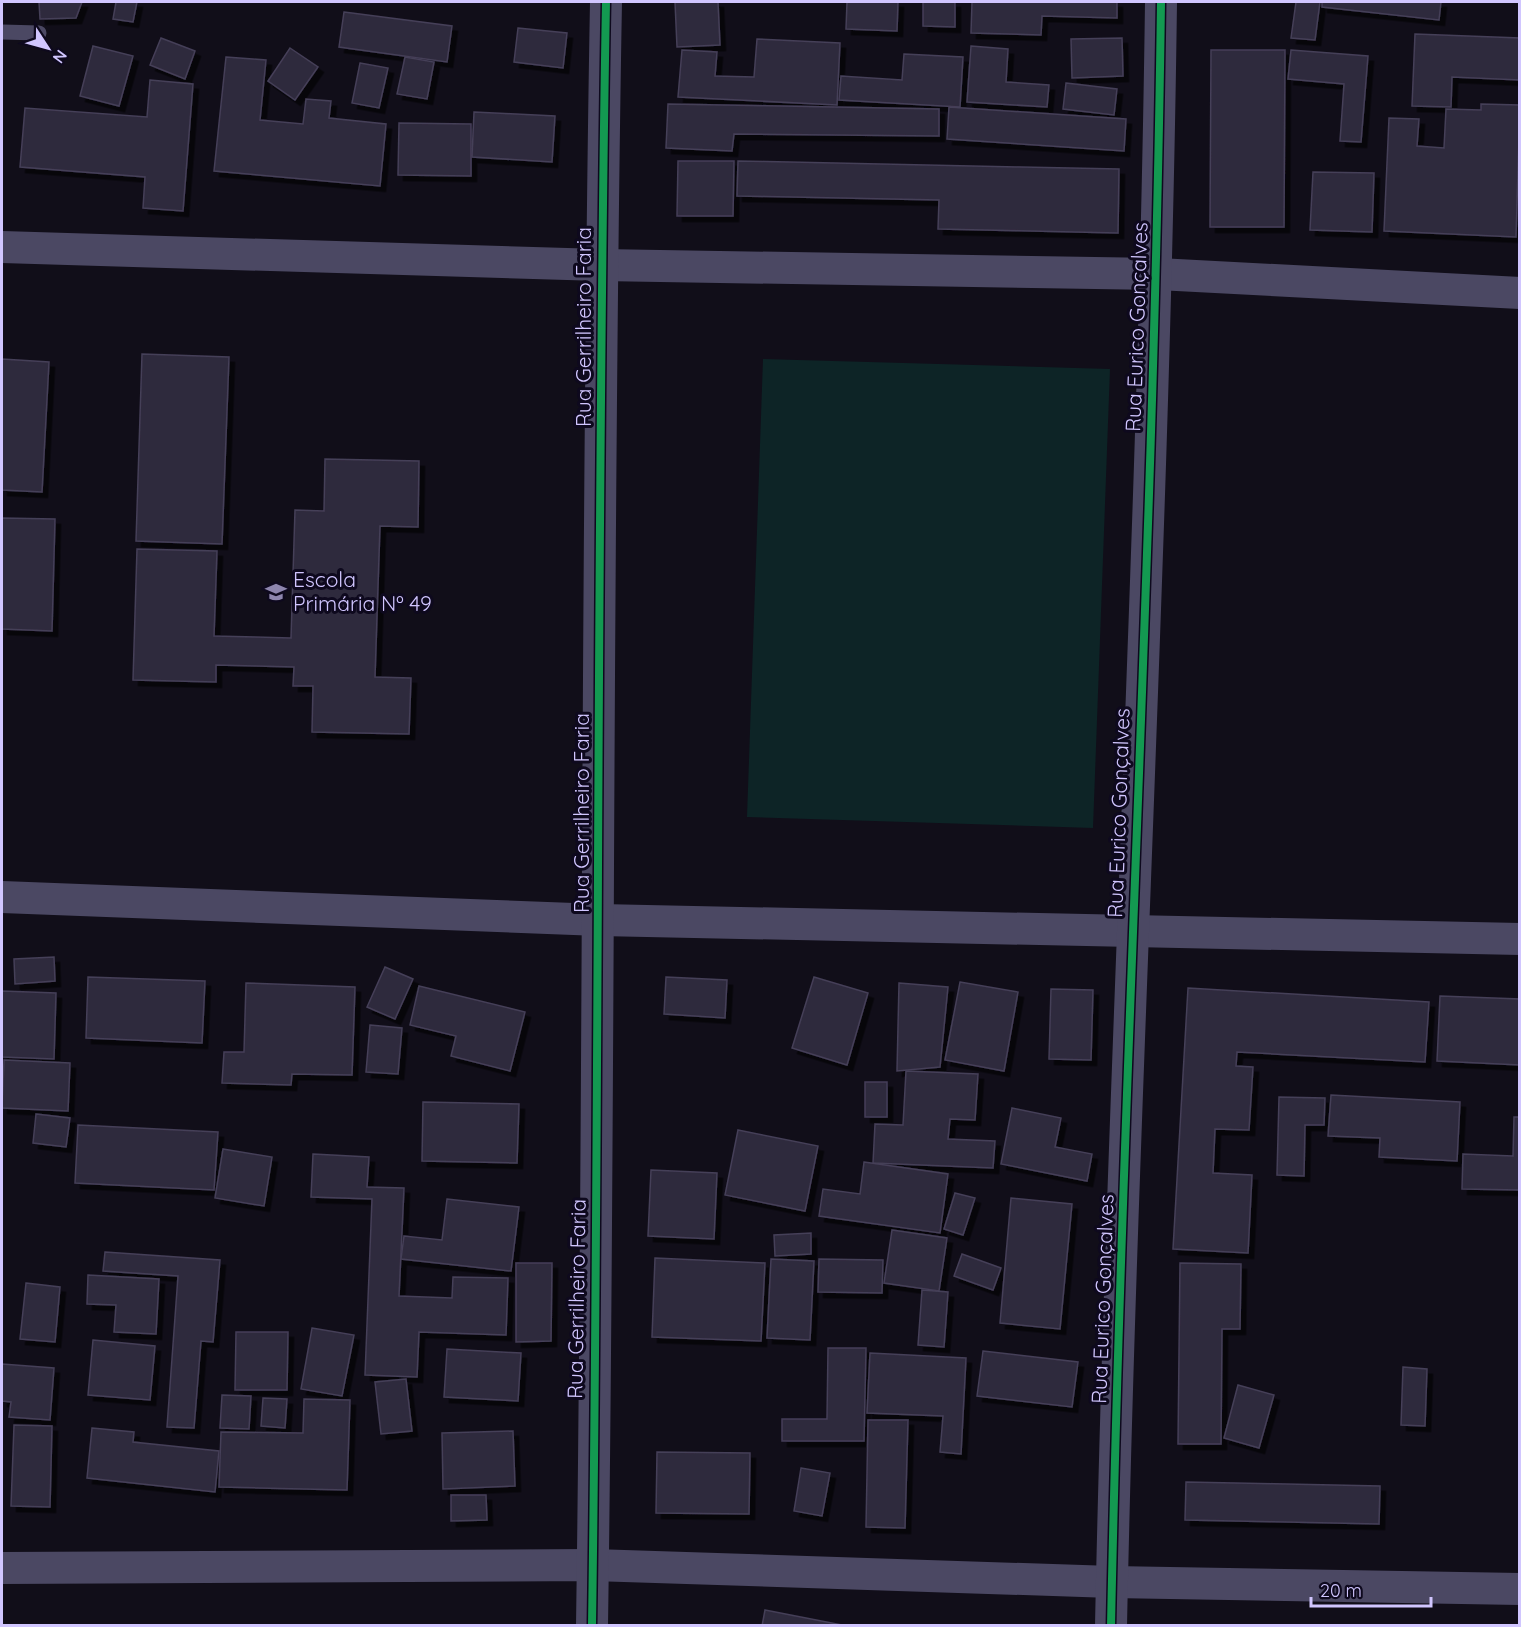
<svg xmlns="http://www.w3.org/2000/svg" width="1521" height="1627" viewBox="0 0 1521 1627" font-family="Quicksand,sans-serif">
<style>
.green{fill:#0d2426}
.building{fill:#2f2a3d;stroke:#453f58;stroke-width:1.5;filter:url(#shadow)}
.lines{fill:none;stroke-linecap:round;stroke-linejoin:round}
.lane{stroke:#4b4863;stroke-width:15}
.street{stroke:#4b4863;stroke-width:32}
.cycleway-casing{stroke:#0e091e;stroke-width:11}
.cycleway{stroke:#139951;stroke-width:8}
.labels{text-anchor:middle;stroke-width:6;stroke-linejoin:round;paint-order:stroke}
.street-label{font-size:21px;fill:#d1c6ff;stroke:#0e091e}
.poi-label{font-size:21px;fill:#d1c6ff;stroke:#0e091e;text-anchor:start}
</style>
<defs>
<filter id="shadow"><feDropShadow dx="5.5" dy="5.5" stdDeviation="0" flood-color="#0009"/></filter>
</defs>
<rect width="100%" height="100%" fill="#110e19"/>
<polygon class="green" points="763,359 1110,369 1093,828 747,817"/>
<g class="building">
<polygon points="39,2 82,2 76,18 40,19"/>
<polygon points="116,2 137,2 133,22 113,19"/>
<polygon points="675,2 718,2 720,45 677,47"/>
<polygon points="847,2 898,2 897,31 846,29"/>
<polygon points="923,2 955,2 955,27 923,26"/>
<polygon points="972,2 1117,2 1117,18 1042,16 1041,35 971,33"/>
<polygon points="1296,2 1320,2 1315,40 1291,38"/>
<polygon points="1322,2 1441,2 1439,20 1322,7"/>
<polygon points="344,12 452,26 447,62 339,47"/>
<polygon points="518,28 567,33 563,68 514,62"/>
<polygon points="1415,34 1520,38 1520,80 1452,77 1451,107 1412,106"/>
<polygon points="161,38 195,51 185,79 150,65"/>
<polygon points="1122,38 1123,76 1072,78 1071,39"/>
<polygon points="757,39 840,43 837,105 678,97 682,50 717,52 715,76 754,77"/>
<polygon points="93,46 133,56 119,106 80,96"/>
<polygon points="971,46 1008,49 1006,82 1049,85 1047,107 967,102"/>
<polygon points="290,48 318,67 295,100 268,81"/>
<polygon points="1211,50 1285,50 1284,227 1210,227"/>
<polygon points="1291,50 1368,56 1361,142 1340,141 1344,84 1288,79"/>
<polygon points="904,54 963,57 960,107 839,100 841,76 902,80"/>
<polygon points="226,57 266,60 260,120 303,124 306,99 331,101 329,118 386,124 380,186 214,171"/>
<polygon points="405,57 434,62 427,99 397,94"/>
<polygon points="360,63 388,68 379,108 352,103"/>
<polygon points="150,80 193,84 183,211 143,208 145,177 20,167 25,108 147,117"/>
<polygon points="1066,83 1117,89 1114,115 1063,109"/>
<polygon points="668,104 939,109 939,136 734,134 732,151 666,148"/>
<polygon points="1481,104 1520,105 1516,237 1384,231 1389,118 1419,119 1417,146 1444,148 1446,109 1481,110"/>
<polygon points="949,107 1126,119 1124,151 947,139"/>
<polygon points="474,112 555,116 552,162 472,157"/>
<polygon points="399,123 471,124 471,176 398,175"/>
<polygon points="678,161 734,161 733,216 677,216"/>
<polygon points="738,161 1119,169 1118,233 938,229 939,200 737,196"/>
<polygon points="1313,172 1374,173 1372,232 1310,230"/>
<polygon points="142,354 229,357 222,544 136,541"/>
<polygon points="2,359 49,362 42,492 2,490"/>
<polygon points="325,459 419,461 418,527 380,526 375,677 411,678 409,734 312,732 313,686 293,686 294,667 216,665 216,682 133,680 137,549 217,551 214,636 291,638 295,510 324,511"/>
<polygon points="2,518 55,519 52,631 2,629"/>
<polygon points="54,957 55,981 15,984 14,959"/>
<polygon points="385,967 413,979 395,1019 367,1007"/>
<polygon points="88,977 205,981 202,1043 86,1038"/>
<polygon points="666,977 727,980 725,1018 664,1014"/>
<polygon points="814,977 868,993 847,1065 792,1048"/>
<polygon points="960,982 1018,992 1004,1071 945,1060"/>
<polygon points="246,983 355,987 352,1075 292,1074 291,1085 222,1083 224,1052 244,1052"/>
<polygon points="899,983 948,987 940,1067 897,1071"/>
<polygon points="419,986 525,1012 510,1071 451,1056 456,1036 410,1025"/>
<polygon points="1188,988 1429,1002 1425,1062 1237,1052 1236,1066 1253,1067 1249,1130 1215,1129 1213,1173 1252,1175 1248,1253 1173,1249"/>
<polygon points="1051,989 1093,990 1091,1060 1049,1059"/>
<polygon points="2,991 56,993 54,1059 2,1057"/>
<polygon points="1440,996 1520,999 1520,1065 1437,1061"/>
<polygon points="370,1025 402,1028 398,1074 366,1072"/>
<polygon points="4,1060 70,1063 68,1111 2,1108"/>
<polygon points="906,1071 978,1074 975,1120 950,1119 948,1139 995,1141 993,1168 873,1163 875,1124 903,1125"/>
<rect x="865" y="1082" width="22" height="35"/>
<polygon points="1331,1095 1460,1102 1457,1161 1379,1157 1380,1138 1328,1136"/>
<polygon points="1279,1097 1325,1098 1324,1125 1305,1125 1304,1176 1277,1175"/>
<polygon points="423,1102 519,1104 517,1163 422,1161"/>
<polygon points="1012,1108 1061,1118 1055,1147 1092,1154 1087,1181 1001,1164"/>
<polygon points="36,1114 70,1118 66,1147 33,1143"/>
<polygon points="1514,1117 1520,1117 1520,1190 1462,1189 1463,1154 1513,1156"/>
<polygon points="78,1125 218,1132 214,1190 75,1183"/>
<polygon points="738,1130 818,1146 805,1211 725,1195"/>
<polygon points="223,1149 272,1157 264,1206 215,1198"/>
<polygon points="313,1154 369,1157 367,1187 404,1188 399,1296 452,1298 453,1277 508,1278 506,1335 419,1332 417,1377 365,1375 372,1199 311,1197"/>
<polygon points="864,1162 948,1174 940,1233 819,1216 823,1189 860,1194"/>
<polygon points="651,1170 717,1173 714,1239 648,1236"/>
<polygon points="955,1193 975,1198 963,1235 944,1229"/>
<polygon points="1011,1198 1072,1204 1060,1329 1000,1323"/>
<polygon points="447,1199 519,1207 511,1271 401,1259 404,1236 442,1240"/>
<polygon points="892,1230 947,1238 939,1291 884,1283"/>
<polygon points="811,1233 811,1254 775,1256 774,1235"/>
<polygon points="105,1252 220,1260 213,1342 201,1341 194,1428 167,1427 178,1276 103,1271"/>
<polygon points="962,1254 1001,1268 993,1290 954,1276"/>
<polygon points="655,1258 765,1263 761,1341 652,1337"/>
<polygon points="771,1259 814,1261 810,1340 767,1338"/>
<polygon points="819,1259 883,1260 882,1293 818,1292"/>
<polygon points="516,1263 552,1263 551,1341 516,1342"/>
<polygon points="1180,1263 1241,1264 1240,1329 1222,1329 1221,1444 1178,1444"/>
<polygon points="88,1275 159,1279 156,1334 114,1332 116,1305 87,1304"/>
<polygon points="26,1283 60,1287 55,1342 20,1339"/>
<polygon points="922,1290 948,1292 944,1347 918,1345"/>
<polygon points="312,1328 354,1335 342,1396 301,1389"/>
<polygon points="236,1332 288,1332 287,1390 235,1390"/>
<polygon points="93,1340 155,1346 150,1400 88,1395"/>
<polygon points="828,1348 866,1348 864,1441 782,1441 782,1419 827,1419"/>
<polygon points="447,1349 521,1353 518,1401 444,1397"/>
<polygon points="983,1351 1078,1362 1072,1407 977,1396"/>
<polygon points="870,1353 966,1358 961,1454 940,1452 943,1416 867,1413"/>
<polygon points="2,1364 54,1368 50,1420 9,1417 11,1402 2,1401"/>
<polygon points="1403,1367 1427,1369 1425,1426 1401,1425"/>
<polygon points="406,1379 412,1431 381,1434 375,1382"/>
<polygon points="1238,1385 1274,1395 1259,1448 1224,1438"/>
<polygon points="222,1395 251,1396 249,1429 220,1428"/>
<polygon points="263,1398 287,1399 285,1428 261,1426"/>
<polygon points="304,1399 350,1400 347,1490 219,1487 221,1432 303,1433"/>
<polygon points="868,1420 908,1420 905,1528 866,1527"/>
<polygon points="14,1425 52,1426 50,1507 11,1506"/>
<polygon points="92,1428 134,1432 133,1442 219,1451 215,1492 87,1478"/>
<polygon points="513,1431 515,1486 443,1489 442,1433"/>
<polygon points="657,1452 750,1453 749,1514 656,1513"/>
<polygon points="801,1468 830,1473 822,1516 794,1511"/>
<polygon points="1186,1482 1380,1486 1379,1524 1185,1520"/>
<polygon points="451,1495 486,1495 487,1520 451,1521"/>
<polygon points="765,1610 847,1626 762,1626"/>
</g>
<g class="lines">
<polyline class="lane" points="2,32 39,33"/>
<g class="street">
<polyline points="2,247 601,265 1158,274 1520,293"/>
<polyline points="2,897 600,920 1520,939"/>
<polyline points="2,1568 593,1565 1112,1582 1520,1589"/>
<path d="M 592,1626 C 600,1084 596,543 606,2"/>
<path d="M 1111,1626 C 1122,1084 1154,543 1161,2"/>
</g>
<defs>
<g id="cycleway">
<path d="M 592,1626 C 600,1084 596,543 606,2"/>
<path d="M 1111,1626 C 1122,1084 1154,543 1161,2"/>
</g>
</defs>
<use href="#cycleway" class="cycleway-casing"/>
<use href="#cycleway" class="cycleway"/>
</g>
<defs>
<symbol id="school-bare" viewBox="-9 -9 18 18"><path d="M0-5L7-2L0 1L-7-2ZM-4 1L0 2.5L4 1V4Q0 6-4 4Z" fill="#8e86ae" stroke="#0e091e" stroke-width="2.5" paint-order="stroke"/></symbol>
</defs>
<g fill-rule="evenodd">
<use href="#school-bare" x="261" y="577" width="30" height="30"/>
</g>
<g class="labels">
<g class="street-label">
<text transform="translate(584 327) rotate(-90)" y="7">Rua Gerrilheiro Faria</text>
<text transform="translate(1137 327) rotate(-88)" y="7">Rua Eurico Gonçalves</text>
<text transform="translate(582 813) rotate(-90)" y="7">Rua Gerrilheiro Faria</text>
<text transform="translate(1119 813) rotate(-88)" y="7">Rua Eurico Gonçalves</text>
<text transform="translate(577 1299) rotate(-89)" y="7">Rua Gerrilheiro Faria</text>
<text transform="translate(1103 1299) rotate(-88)" y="7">Rua Eurico Gonçalves</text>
</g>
<g class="poi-label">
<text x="293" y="587">Escola<tspan x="293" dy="24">Primária Nº 49</tspan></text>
</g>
</g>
<rect width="1521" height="1627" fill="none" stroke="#d1c6ff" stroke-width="6"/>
<g transform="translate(48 48) rotate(126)" stroke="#0e091e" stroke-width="4.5" paint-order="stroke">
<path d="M0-4.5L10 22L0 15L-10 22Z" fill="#d1c6ff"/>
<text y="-9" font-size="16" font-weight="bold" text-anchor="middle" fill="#d1c6ff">N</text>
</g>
<path d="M1311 1597v9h120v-9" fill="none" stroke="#d1c6ff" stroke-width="3"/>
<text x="1320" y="1597" font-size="18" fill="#d1c6ff" stroke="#0e091e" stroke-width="4.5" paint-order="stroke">20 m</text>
</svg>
